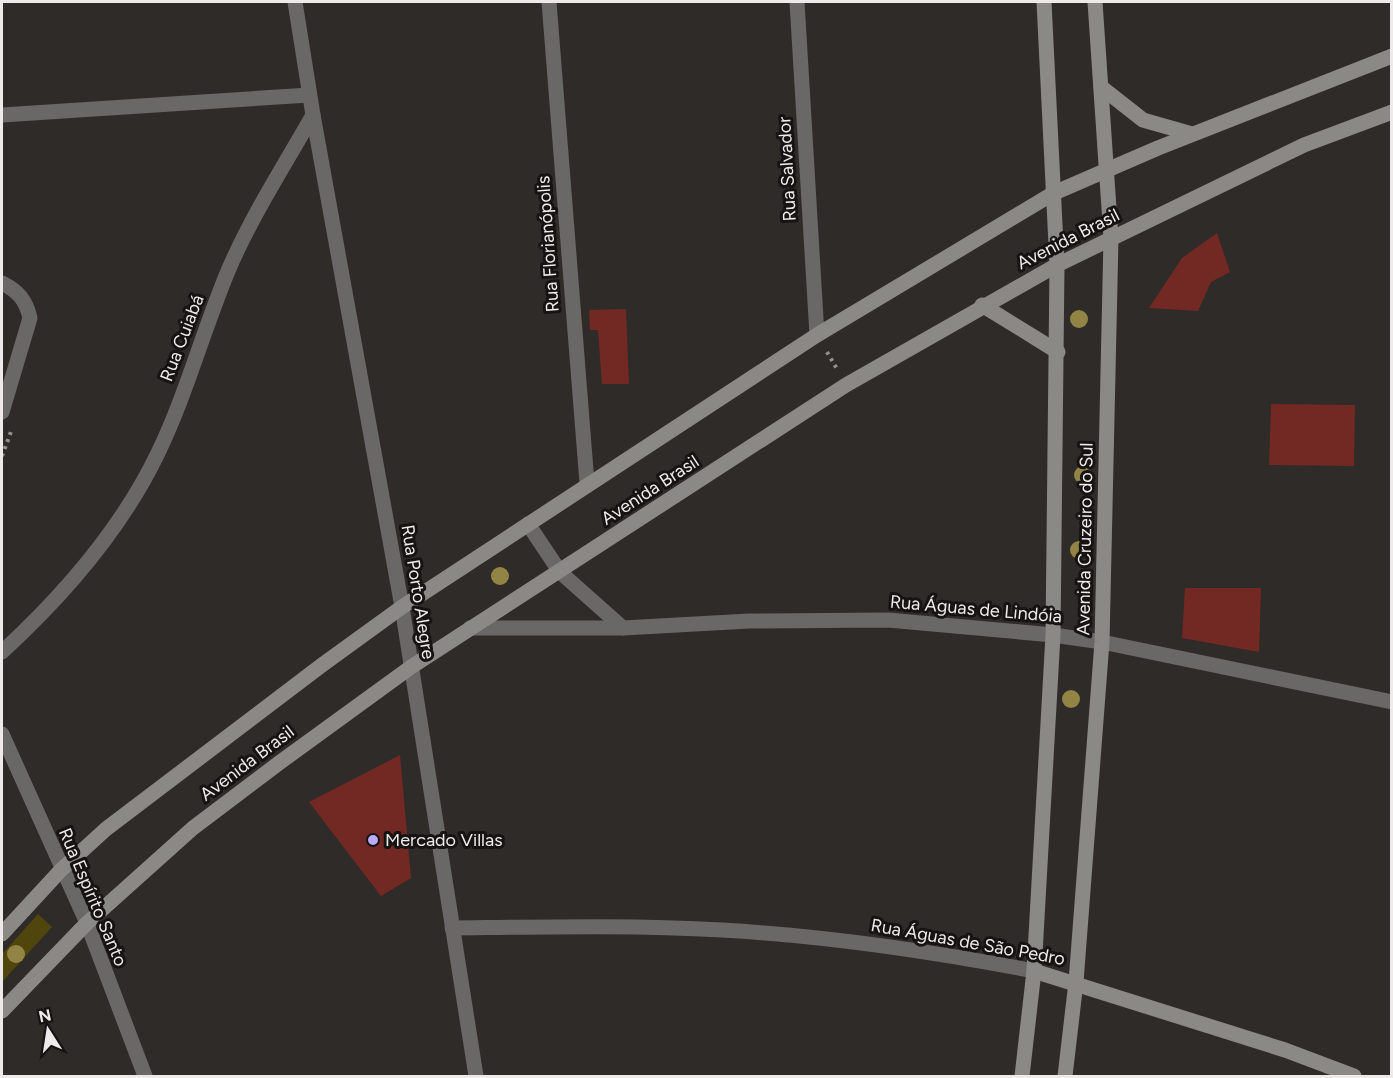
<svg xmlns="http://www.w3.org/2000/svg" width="1393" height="1078" viewBox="0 0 1393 1078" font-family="Figtree,sans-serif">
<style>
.green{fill:#4f450d}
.building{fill:#732923}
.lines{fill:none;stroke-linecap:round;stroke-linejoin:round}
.path{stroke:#928f8d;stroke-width:4;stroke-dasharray:3 4.5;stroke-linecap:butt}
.street{stroke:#696866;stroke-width:15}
.secondary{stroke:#8b8986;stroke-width:15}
.tree{fill:#918444}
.poi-dot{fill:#baaaf6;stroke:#161413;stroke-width:2}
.labels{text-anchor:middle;stroke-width:6;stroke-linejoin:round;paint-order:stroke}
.street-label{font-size:18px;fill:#edeae9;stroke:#161413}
.poi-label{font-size:18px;fill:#edeae9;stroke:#161413;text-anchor:start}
</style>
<rect width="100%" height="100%" fill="#2f2b28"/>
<polygon class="green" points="38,914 52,927 2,982 2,954"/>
<g class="building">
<polygon points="1217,233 1230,272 1211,282 1198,311 1149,308 1182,258"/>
<polygon points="626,309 629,384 602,384 598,330 590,330 589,310"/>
<polygon points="1271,404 1355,405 1354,466 1269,465"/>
<polygon points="1185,588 1261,588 1259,652 1182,638"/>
<polygon points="400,755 411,878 381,896 309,802"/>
</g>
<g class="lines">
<g class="path">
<polyline points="827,352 837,369"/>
<polyline points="2,456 12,429"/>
</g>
<g class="street">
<polyline points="295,2 313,115 402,607 476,1076"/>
<polyline points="549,2 587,483"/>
<polyline points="797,2 817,335"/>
<polyline points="2,115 309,95"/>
<path d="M 2,283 C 18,291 26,300 30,318 L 2,412"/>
<polyline points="528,524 560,572 623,628"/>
<polyline points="470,628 623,628 749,621 888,620 1053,635 1102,642 1392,702"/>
<path d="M 2,652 C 64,595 121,530 158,453 C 186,395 203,331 228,271 C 251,217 284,166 313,115"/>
<polyline points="2,734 87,923 145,1076"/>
<path d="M 452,928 C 542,927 632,925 722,930 C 827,936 930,951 1034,971"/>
</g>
<g class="secondary">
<polyline points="1101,87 1143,120 1192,134"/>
<polyline points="982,305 1058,352"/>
<polyline points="2,934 61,870 106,829 322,665 402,607 817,335 1054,193 1158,148 1392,56"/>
<polyline points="1034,971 1285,1050 1354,1076"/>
<polyline points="2,1011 87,923 193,828 279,763 411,667 846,385 1057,265 1304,145 1392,112"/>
<polyline points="1022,1076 1034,971 1053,635 1057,265 1044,2"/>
<polyline points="1065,1076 1076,982 1102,642 1111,238 1095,2"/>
</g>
</g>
<g class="tree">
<circle cx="1079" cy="319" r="9"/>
<circle cx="1083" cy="475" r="9"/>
<circle cx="1079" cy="550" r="9"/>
<circle cx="500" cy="576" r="9"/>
<circle cx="1071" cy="699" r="9"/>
<circle cx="16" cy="954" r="9"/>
</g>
<circle class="poi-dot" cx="373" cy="840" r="6"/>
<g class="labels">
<g class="street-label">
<text transform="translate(787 169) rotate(-93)" y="6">Rua Salvador</text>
<text transform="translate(1068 239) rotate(-27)" y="6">Avenida Brasil</text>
<text transform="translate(548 244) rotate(-94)" y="6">Rua Florianópolis</text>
<text transform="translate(182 338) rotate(-69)" y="6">Rua Cuiabá</text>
<text transform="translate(650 490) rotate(-33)" y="6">Avenida Brasil</text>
<text transform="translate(1085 539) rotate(-89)" y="6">Avenida Cruzeiro do Sul</text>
<text transform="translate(418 592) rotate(81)" y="6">Rua Porto Alegre</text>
<text transform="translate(976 609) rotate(5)" y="6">Rua Águas de Lindóia</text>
<text transform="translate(247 763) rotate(-37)" y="6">Avenida Brasil</text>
<text transform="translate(93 897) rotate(67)" y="6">Rua Espírito Santo</text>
<text transform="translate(968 942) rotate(10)" y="6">Rua Águas de São Pedro</text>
</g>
<g class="poi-label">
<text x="385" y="846">Mercado Villas</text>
</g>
</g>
<rect width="1393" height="1078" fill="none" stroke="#edeae9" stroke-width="6"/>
<g transform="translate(48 1030) rotate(348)" stroke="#161413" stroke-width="4.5" paint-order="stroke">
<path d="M0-4.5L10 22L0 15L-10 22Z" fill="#edeae9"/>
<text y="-9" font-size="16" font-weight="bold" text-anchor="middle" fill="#edeae9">N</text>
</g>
</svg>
